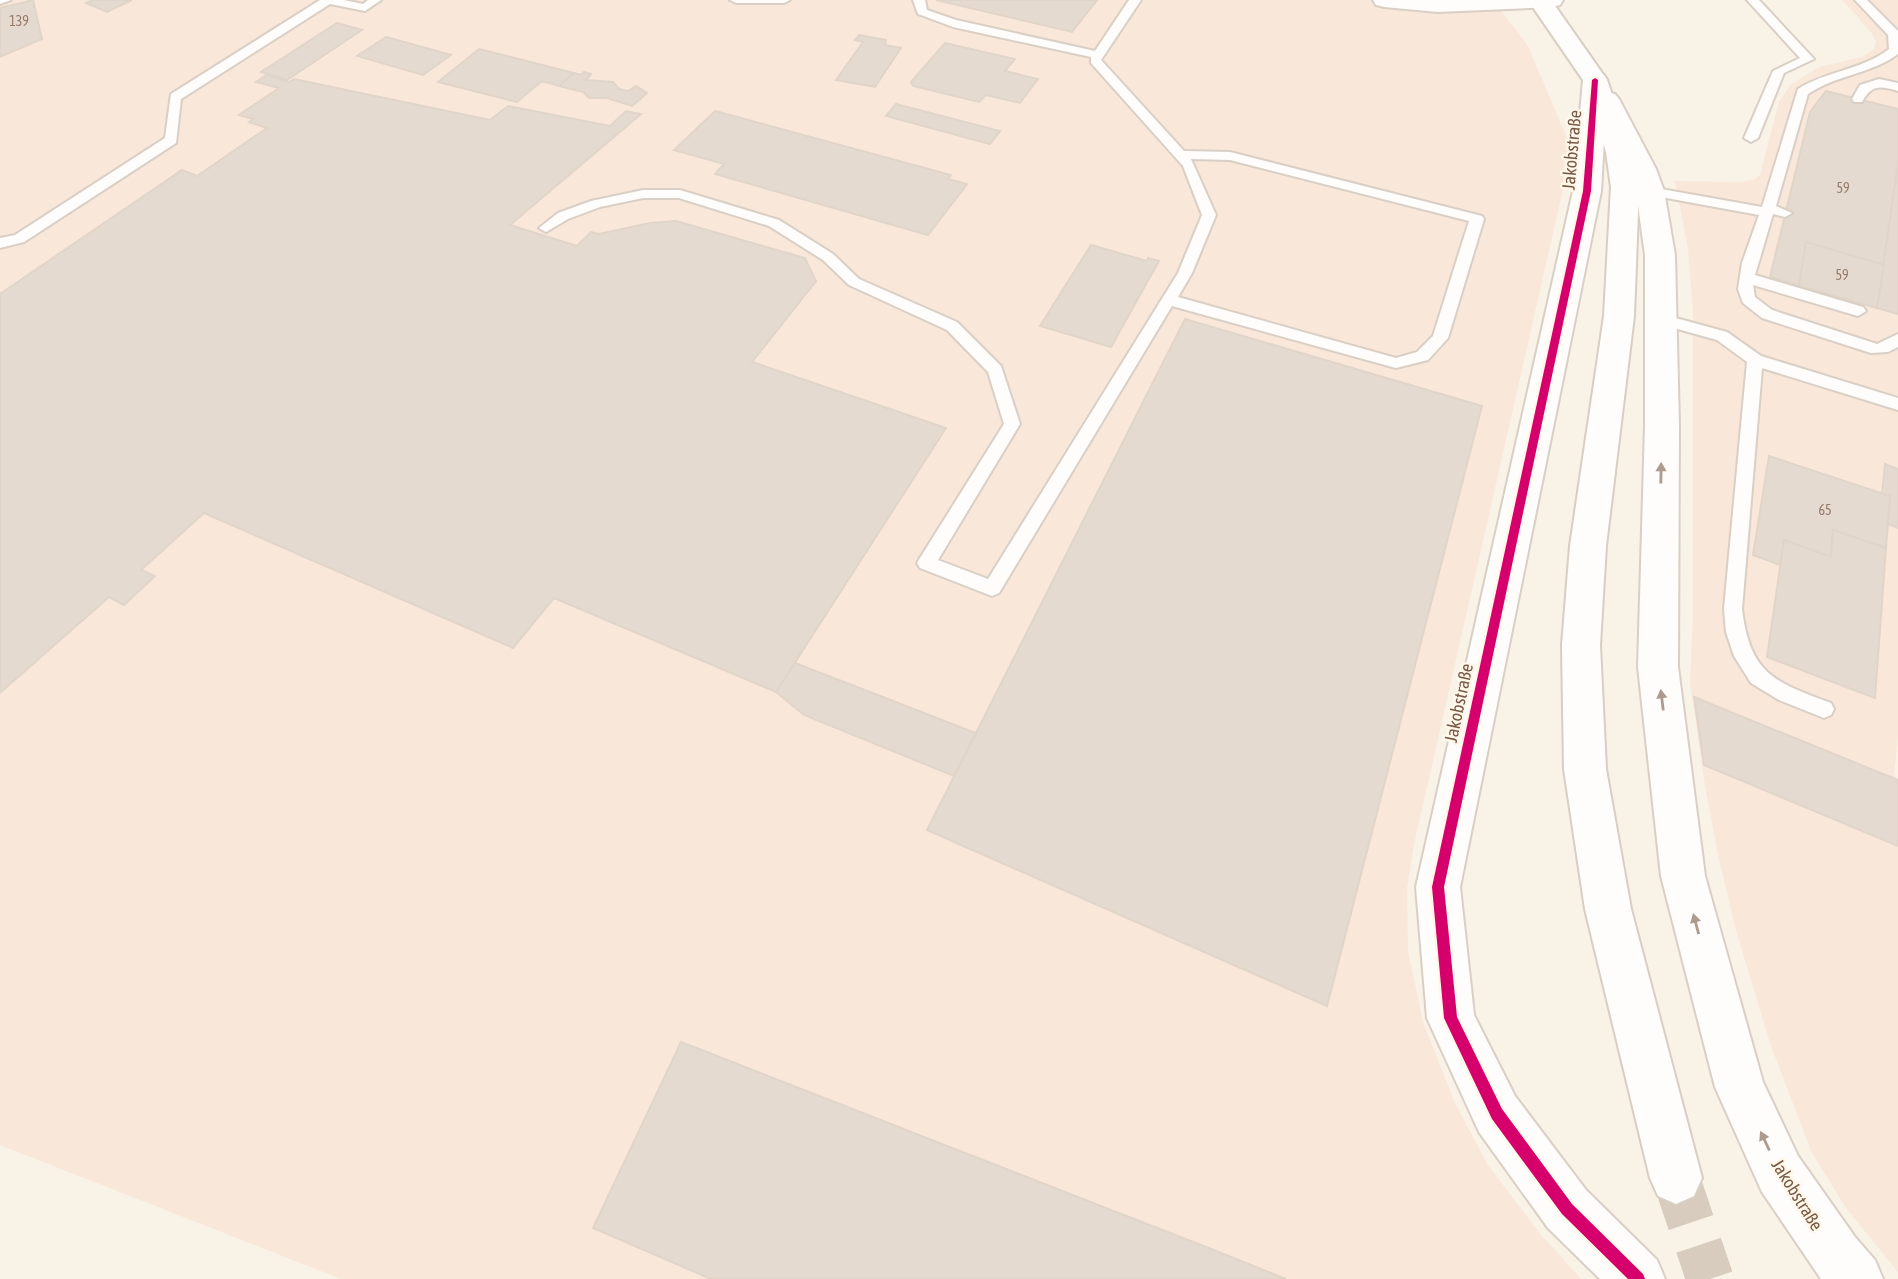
<svg xmlns="http://www.w3.org/2000/svg" width="1898" height="1279" viewBox="0 0 1898 1279" font-family="'Asap Condensed',sans-serif">
<style>
.commercial{fill:#f9e7da}
.building{fill:#e4dacf;stroke:#e1d5c9;stroke-width:2}
.lines{fill:none;stroke-linecap:round;stroke-linejoin:round}
.secondary-tunnel{stroke:#d8ccbe;stroke-width:47;stroke-dasharray:47 24;stroke-linecap:butt}
.lane-casing{stroke:#d9cfc5;stroke-width:4}
.street-casing{stroke:#d9cfc5;stroke-width:4}
.secondary-casing{stroke:#d8cec3;stroke-width:4}
.lane{fill:#fefdfb;fill-rule:evenodd}
.street{fill:#fefdfb;fill-rule:evenodd}
.secondary{fill:#fefdfb;fill-rule:evenodd}
.cycleway-casing{stroke:#fff7e9;stroke-width:5}
.cycleway{fill:#d6006c;fill-rule:evenodd}
.oneway{fill:#ae9b8e}
.labels{text-anchor:middle;stroke-width:5;stroke-linejoin:round;paint-order:stroke}
.number-label{font-size:14px;fill:#957b6a}
.street-label{font-size:18px;fill:#785945;stroke:#fff7e9}
</style>
<rect width="100%" height="100%" fill="#f8f2e7"/>
<g class="commercial">
<polygon points="0,0 1493,0 1528,46 1572,150 1414,844 1407,889 1408,951 1423,1022 1455,1103 1488,1165 1541,1235 1581,1279 341,1279 0,1145"/>
<polygon points="1842,0 1898,0 1898,737 1894,776 1898,778 1898,1272 1846,1208 1811,1151 1770,1043 1735,927 1718,854 1705,786 1690,682 1693,616 1693,310 1688,248 1675,181 1740,182 1755,179 1760,175 1779,102 1791,84 1820,67 1862,57 1874,49 1876,42 1872,33"/>
</g>
<g class="building">
<polygon points="33,0 42,39 0,57 0,8"/>
<polygon points="93,0 132,0 107,12 86,3"/>
<polygon points="936,0 1097,0 1072,32"/>
<polygon points="337,23 362,30 287,80 261,72"/>
<polygon points="859,35 886,40 885,45 901,48 875,87 836,80 863,42 855,40"/>
<polygon points="386,37 451,55 423,75 357,56"/>
<polygon points="945,43 1015,59 1005,71 1038,79 1020,103 986,95 979,102 913,86 911,82"/>
<polygon points="479,49 574,73 559,86 542,81 517,102 438,82"/>
<polygon points="584,72 591,74 586,80 613,82 619,89 628,91 636,86 647,93 632,106 607,98 589,98 583,92 559,86 574,73 581,75"/>
<polygon points="266,75 289,82 294,79 490,120 508,106 610,126 626,111 641,114 510,225 577,246 591,232 599,234 650,223 676,221 805,258 816,281 752,362 946,428 776,692 554,598 513,648 204,513 141,570 155,576 124,605 109,597 0,693 0,294 182,170 197,176 267,128 249,122 253,119 239,115 279,88 256,82"/>
<polygon points="1826,91 1898,109 1898,164 1884,265 1806,242 1799,286 1770,277 1810,112"/>
<polygon points="896,104 1000,131 990,144 886,116"/>
<polygon points="715,111 951,175 948,179 967,184 928,235 715,174 724,164 674,150"/>
<polygon points="1898,164 1898,314 1877,308"/>
<polygon points="1806,242 1884,265 1877,308 1799,286"/>
<polygon points="1091,245 1147,261 1148,258 1159,261 1111,347 1040,326"/>
<polygon points="1185,319 1482,406 1327,1006 927,830"/>
<polygon points="1769,456 1890,496 1886,548 1833,530 1831,557 1784,540 1780,565 1753,555"/>
<polygon points="1885,464 1898,469 1898,528 1888,524 1890,496 1882,494"/>
<polygon points="1833,530 1886,548 1875,698 1767,657 1784,540 1831,557"/>
<polygon points="795,663 976,733 954,776 804,715 776,692"/>
<polygon points="1694,697 1898,780 1898,846 1704,765"/>
<polygon points="681,1042 1206,1247 1286,1279 711,1279 593,1228"/>
</g>
<g class="lines">
<polyline class="secondary-tunnel" points="1676,1178 1710,1279"/>
<defs>
<g id="lane">
<polygon points="0,0 11,0 0,4"/>
<polygon points="320,0 344,0 363,4 368,0 381,0 365,11 330,4 181,99 176,143 24,242 0,248 0,238 15,235 165,138 171,94"/>
<polygon points="730,0 790,0 784,3 736,3"/>
<path d="M 913,0 L 925,0 L 927,10 L 956,20 L 1095,51 L 1129,0 L 1141,0 L 1101,60 L 1184,151 L 1230,152 L 1482,216 L 1484,219 L 1448,338 L 1428,360 L 1396,368 L 1172,306 L 999,593 L 992,596 L 920,568 L 917,563 L 920,558 L 1004,424 L 988,372 L 947,330 L 849,285 L 823,260 L 769,226 L 679,198 L 643,198 L 600,207 L 568,219 L 546,232 L 539,228 L 558,213 L 591,201 L 643,190 L 680,190 L 779,220 L 833,254 L 859,279 L 957,322 L 1001,366 L 1020,424 L 938,560 L 988,579 L 1178,273 L 1202,215 L 1183,166 L 1091,63 L 1091,57 L 953,27 L 918,14 ZM 1191,159 L 1230,160 L 1469,221 L 1433,336 L 1417,352 L 1396,358 L 1178,297 L 1192,273 L 1216,215 Z"/>
<polygon points="1747,0 1759,0 1814,59 1784,73 1758,138 1751,142 1744,138 1773,71 1800,58"/>
<path d="M 1855,0 L 1867,0 L 1898,31 L 1898,54 C 1871,74 1836,75 1808,94 L 1776,206 L 1792,213 L 1785,217 L 1773,214 L 1755,275 L 1863,307 L 1866,311 L 1858,316 L 1753,285 L 1755,297 L 1772,310 L 1877,344 L 1898,334 L 1898,347 L 1888,352 L 1871,353 L 1762,318 L 1743,303 L 1738,289 L 1742,263 L 1759,215 L 1650,195 L 1643,191 L 1650,187 L 1762,207 L 1798,89 C 1826,71 1862,70 1889,49 L 1888,35 Z"/>
<path d="M 1879,79 L 1898,83 L 1898,91 C 1880,86 1872,84 1862,102 L 1854,102 L 1852,99 L 1860,85 Z"/>
<path d="M 1661,314 L 1727,332 L 1761,356 L 1898,398 L 1898,410 L 1762,368 L 1742,609 C 1750,674 1774,682 1831,703 L 1834,709 L 1831,715 L 1824,718 L 1779,700 L 1751,683 L 1734,656 L 1726,632 L 1724,609 L 1747,362 L 1717,340 L 1656,323 L 1653,319 L 1656,315 Z"/>
</g>
<g id="street">
<polygon points="1373,0 1563,0 1560,5 1552,7 1438,12 1384,7 1376,5"/>
<polygon points="1595,73 1604,75 1607,80 1607,92 1615,94 1619,99 1656,169 1664,191 1675,255 1679,426 1678,667 1705,876 1763,1082 1798,1156 1855,1237 1875,1260 1883,1279 1821,1279 1762,1192 1715,1087 1661,876 1638,667 1645,426 1645,255 1636,191 1605,122 1601,191 1460,887 1474,1015 1515,1096 1586,1190 1657,1260 1665,1279 1600,1279 1548,1228 1479,1132 1427,1018 1416,887 1573,191 1583,80 1586,75"/>
</g>
<polygon id="secondary" points="1528,0 1551,0 1607,80 1632,152 1639,187 1634,316 1606,546 1600,645 1606,769 1631,909 1702,1178 1694,1196 1676,1204 1658,1196 1650,1178 1585,909 1564,769 1562,645 1570,546 1604,316 1611,187 1606,152 1583,80"/>
</defs>
<use href="#lane" class="lane-casing"/>
<use href="#street" class="street-casing"/>
<use href="#secondary" class="secondary-casing"/>
<use href="#lane" class="lane"/>
<use href="#street" class="street"/>
<use href="#secondary" class="secondary"/>
<defs>
<polygon id="cycleway" points="1595,78 1598,80 1591,191 1444,887 1457,1017 1502,1109 1572,1204 1643,1274 1645,1279 1628,1279 1562,1214 1492,1119 1444,1018 1432,887 1583,191 1592,80"/>
</defs>
<use href="#cycleway" class="cycleway-casing"/>
<use href="#cycleway" class="cycleway"/>
</g>
<defs><path id="oneway-solid" d="M-6-.8H1V-3.2L6.5 0L1 3.2V.8H-6Z" transform="scale(1.75)"/></defs>
<g class="oneway">
<use href="#oneway-solid" transform="translate(1661 473) rotate(-89)"/>
<use href="#oneway-solid" transform="translate(1662 700) rotate(-97)"/>
<use href="#oneway-solid" transform="translate(1696 924) rotate(-105)"/>
<use href="#oneway-solid" transform="translate(1765 1141) rotate(-115)"/>
</g>
<g class="labels">
<g class="number-label">
<text x="19" y="26">139</text>
<text x="1843" y="193">59</text>
<text x="1842" y="280">59</text>
<text x="1825" y="515">65</text>
</g>
<g class="street-label">
<text transform="translate(1572 150) rotate(-85)" y="6">Jakobstraße</text>
<text transform="translate(1459 703) rotate(-78)" y="6">Jakobstraße</text>
<text transform="translate(1797 1195) rotate(58)" y="6">Jakobstraße</text>
</g>
</g>
</svg>
